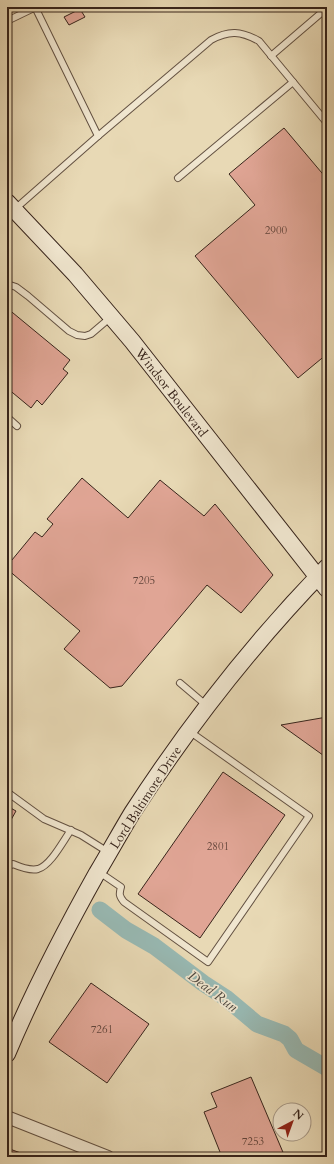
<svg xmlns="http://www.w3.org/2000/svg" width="334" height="1164" viewBox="0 0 334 1164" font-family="Cardo,serif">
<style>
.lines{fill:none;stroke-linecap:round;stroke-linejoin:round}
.river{stroke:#98b9b3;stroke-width:17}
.building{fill:#e0a595;stroke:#37241b}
.service-casing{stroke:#635142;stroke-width:8}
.minor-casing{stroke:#635142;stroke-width:14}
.secondary-casing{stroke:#37241b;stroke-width:18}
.service{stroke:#f0e6cf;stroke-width:6}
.minor{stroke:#f0e6cf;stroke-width:12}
.secondary{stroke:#f0e6cf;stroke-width:16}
.labels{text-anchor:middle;stroke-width:3.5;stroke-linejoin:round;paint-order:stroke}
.number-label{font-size:11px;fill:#61443a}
.street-label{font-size:13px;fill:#37241b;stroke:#f0e6cf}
.water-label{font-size:14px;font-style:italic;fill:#4f4941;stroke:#f0e6cf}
</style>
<rect width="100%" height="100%" fill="#e8d9b5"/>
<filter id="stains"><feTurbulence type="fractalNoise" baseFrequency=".005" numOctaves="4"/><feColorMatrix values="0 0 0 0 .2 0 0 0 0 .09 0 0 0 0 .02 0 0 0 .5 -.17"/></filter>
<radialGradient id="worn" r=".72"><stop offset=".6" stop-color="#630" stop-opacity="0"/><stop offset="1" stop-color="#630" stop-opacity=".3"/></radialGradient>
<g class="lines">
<polyline class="river" points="100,910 126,930 154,946 203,983 226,998 257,1024 284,1034 290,1039 296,1050 327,1068"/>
</g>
<g class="building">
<polygon points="80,9 85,17 69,25 64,17"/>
<polygon points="284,128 327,179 327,354 298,378 195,256 255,205 229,174"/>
<polygon points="7,308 70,360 63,369 68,373 42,405 37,400 31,408 7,388"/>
<polygon points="82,478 128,518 160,480 204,516 215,504 273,575 241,613 207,585 122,686 110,688 64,649 80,631 7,569 7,566 35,532 42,537 53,524 47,519"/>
<polygon points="327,717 327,758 281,725"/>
<polygon points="223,772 285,815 200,938 138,894"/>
<polygon points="7,806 16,811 7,827"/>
<polygon points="91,983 149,1024 107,1083 49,1042"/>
<polygon points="251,1077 285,1157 222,1157 204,1112 217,1107 211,1093"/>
<polygon points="7,1148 29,1156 29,1157 7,1157"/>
</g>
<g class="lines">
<defs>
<g id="service">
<polyline points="35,7 98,136"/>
<polyline points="7,21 36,7"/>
<polyline points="271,56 327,8"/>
<polyline points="178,178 293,82"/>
<path d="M 7,216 L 98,136 L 211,40 C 229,30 241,31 259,41 L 327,123"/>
<polyline points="7,284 16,287 28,296 69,331 77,335 85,336 91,334 111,317"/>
<polyline points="7,417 17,426"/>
<polyline points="180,683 206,705"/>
<polyline points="7,792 44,819 81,835 108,852"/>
<path d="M 7,867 L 13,864 C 20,867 30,871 38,869 C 51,865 63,841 71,830"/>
<path d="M 99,872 L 121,887 C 119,894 119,896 124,902 L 208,962 L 309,816 L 189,731"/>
</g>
<polyline id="minor" points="7,1117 108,1157"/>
<g id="secondary">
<polyline points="7,202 75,274 132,341 327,589"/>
<path d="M 7,1054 C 33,992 64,932 97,873 C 109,853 120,833 132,813 C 189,725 254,642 327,567"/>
</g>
</defs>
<use href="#service" class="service-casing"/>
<use href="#minor" class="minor-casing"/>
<use href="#secondary" class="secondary-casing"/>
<use href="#service" class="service"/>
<use href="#minor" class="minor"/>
<use href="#secondary" class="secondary"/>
</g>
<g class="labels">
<g class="number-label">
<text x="276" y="234">2900</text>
<text x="144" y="584">7205</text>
<text x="218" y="850">2801</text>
<text x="102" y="1033">7261</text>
<text x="253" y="1145">7253</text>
</g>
<g class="street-label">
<text transform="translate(172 392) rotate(52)" y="5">Windsor Boulevard</text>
<text transform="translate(145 797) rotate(-57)" y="5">Lord Baltimore Drive</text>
</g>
<g class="water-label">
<text transform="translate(213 991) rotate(37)" y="5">Dead Run</text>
</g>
</g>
<rect width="334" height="1164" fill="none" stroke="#e8d9b5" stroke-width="24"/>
<rect x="8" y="8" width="318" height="1148" fill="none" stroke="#37241b" stroke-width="2"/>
<rect x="12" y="12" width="310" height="1140" fill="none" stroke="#37241b"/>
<g transform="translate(292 1122) rotate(41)"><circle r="19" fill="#f0e6cf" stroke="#a69887"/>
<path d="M0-3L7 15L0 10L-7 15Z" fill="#8f2418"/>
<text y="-6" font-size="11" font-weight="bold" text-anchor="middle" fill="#37241b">N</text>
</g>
<rect width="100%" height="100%" filter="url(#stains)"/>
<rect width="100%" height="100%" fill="url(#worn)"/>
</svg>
